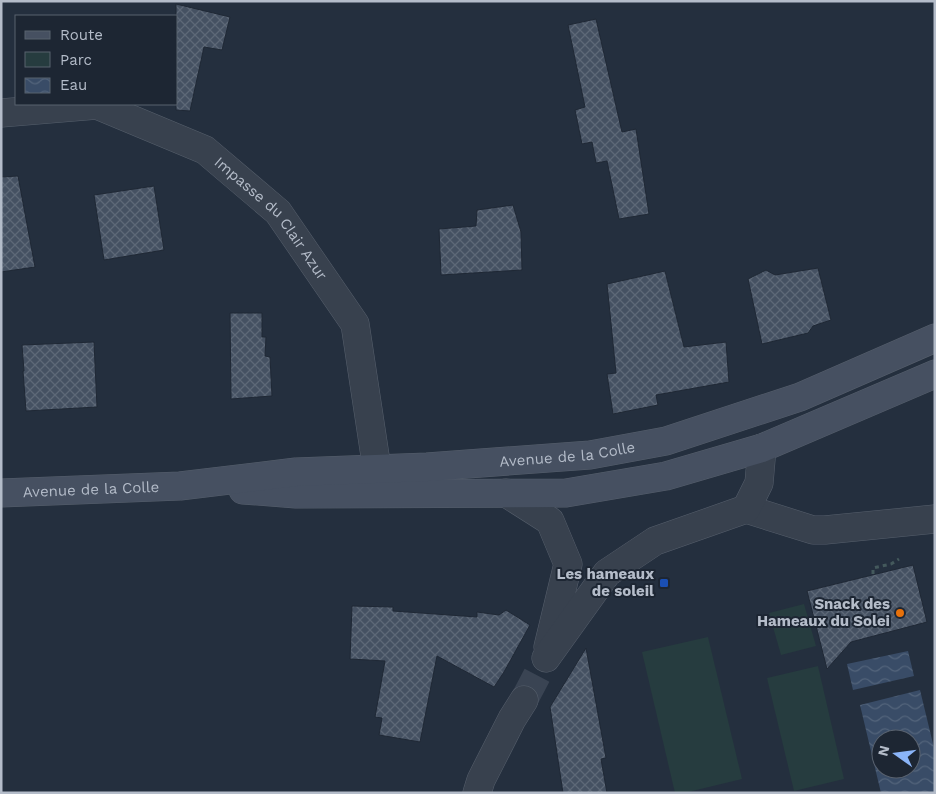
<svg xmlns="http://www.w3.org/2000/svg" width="936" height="794" viewBox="0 0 936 794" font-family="'Work Sans',sans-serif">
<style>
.green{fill:#263c3f}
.water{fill:url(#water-waves);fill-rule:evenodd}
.building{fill:url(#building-cross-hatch);stroke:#1f2835}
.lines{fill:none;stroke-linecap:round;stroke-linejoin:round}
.street-tunnel{stroke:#3a4453;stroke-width:28;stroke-dasharray:28 14;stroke-linecap:butt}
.street-casing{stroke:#565f6c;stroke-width:29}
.secondary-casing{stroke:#565f6c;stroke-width:29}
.path{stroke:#44595c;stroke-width:3;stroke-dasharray:4 4;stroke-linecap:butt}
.street{stroke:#38414e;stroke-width:28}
.secondary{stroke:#465061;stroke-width:28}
.transit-dot{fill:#1a4fb4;stroke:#1d2633;stroke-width:2}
.food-dot{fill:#e8710a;stroke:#1d2633;stroke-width:2}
.labels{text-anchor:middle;stroke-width:4;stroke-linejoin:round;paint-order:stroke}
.street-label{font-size:15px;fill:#b4bcc9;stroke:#1d2633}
.poi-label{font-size:15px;font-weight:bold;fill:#b4bcc9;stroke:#1d2633;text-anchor:end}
</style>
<defs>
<pattern id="water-waves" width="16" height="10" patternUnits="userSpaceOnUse" patternTransform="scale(1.25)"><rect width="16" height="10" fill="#394c67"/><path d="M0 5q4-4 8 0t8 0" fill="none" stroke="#53647b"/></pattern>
<pattern id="building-cross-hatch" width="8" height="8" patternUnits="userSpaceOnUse" patternTransform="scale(1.25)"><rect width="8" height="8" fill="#455162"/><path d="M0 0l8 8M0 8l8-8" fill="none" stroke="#5d6877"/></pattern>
</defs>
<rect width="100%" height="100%" fill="#242f3e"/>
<g class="green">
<polygon points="804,604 816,646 781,655 769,613"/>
<polygon points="708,637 742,779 684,793 675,793 642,652"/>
<polygon points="818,666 844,779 794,791 767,678"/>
</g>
<g class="water">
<polygon points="908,651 914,676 853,690 847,664"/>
<path d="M 920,690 L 935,752 L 935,793 L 881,793 L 860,705 ZM 881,739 L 911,739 L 911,769 L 881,769 Z"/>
</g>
<g class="building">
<polygon points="176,4 230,17 222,50 204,47 190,111 176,110"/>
<polygon points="596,19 622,132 636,129 649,214 619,219 607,161 596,163 592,142 582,144 575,110 585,107 568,25"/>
<polygon points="18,176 35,267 1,272 1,177"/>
<polygon points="154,186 164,250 104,260 94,195"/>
<polygon points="513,205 521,232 522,270 441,275 439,229 476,226 477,210"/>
<polygon points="818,268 831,320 813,326 808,333 762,344 748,279 766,270 775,275"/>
<polygon points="665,271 684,347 726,342 729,382 656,395 658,405 613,414 607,374 616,373 607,284"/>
<polygon points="230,313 262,313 262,337 266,337 265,356 270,357 272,396 231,399"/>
<polygon points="94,342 97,407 26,411 23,371 24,371 22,345"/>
<polygon points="913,565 927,622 851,642 827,669 807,591"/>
<polygon points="352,606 393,607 393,611 477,617 477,612 499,615 506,610 530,625 504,672 494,687 437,656 420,742 379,735 382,718 375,717 385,661 350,659"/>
<polygon points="586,648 606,758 601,759 607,793 563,793 550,707"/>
</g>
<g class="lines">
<polyline class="street-tunnel" points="524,700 546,658"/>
<defs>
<g id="street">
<path id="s1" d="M 1,113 L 97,105 L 205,150 L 278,212 L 355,324 L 377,469 L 378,493"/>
<polyline points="506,493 550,521 568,564 548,647"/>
<polyline points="746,509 813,530 825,530 935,519"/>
<polyline points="546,658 607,573 655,541 746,509 759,483 762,448"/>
<polyline points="477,793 481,780 512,719 524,700"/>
</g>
<g id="secondary">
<polyline points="243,490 296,494 566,493 666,476 762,448 935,374"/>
<path id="s2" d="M 1,493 L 180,486 L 296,472 L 427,467 L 590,455 L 666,441 L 800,397 L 935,338"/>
</g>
</defs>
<use href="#street" class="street-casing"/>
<use href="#secondary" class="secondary-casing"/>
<polyline class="path" points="873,574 873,568 891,564 899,559"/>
<use href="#street" class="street"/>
<use href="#secondary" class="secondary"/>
</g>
<rect class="transit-dot" x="659" y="578" width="10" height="10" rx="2.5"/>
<circle class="food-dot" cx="900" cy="613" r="5"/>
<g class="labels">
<g class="street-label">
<text dy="5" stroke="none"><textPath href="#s1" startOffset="309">Impasse du Clair Azur</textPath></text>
<text dy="5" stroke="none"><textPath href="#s2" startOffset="568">Avenue de la Colle</textPath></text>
<text dy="5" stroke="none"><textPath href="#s2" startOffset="90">Avenue de la Colle</textPath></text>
</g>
<g class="poi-label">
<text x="654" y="579">Les hameaux<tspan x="654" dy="17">de soleil</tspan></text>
<text x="890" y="609">Snack des<tspan x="890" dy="17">Hameaux du Solei</tspan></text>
</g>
</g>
<rect width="936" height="794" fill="none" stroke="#b4bcc9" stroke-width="5"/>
<rect x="15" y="15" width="162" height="90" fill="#1d2633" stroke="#59626f"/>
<rect x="25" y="31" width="25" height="8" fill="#465061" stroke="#59626f"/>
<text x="60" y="40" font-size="15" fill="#b4bcc9">Route</text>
<rect x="25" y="52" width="25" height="15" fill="#263c3f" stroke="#59626f"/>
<text x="60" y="65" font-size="15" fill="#b4bcc9">Parc</text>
<rect x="25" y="78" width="25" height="15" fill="url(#water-waves)" stroke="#59626f"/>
<text x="60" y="90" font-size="15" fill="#b4bcc9">Eau</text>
<g transform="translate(896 754) rotate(284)"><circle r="24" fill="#1d2633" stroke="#59626f"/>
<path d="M0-4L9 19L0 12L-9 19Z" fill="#8ab4f8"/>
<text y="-8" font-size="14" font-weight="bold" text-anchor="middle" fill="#b4bcc9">N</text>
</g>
</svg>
